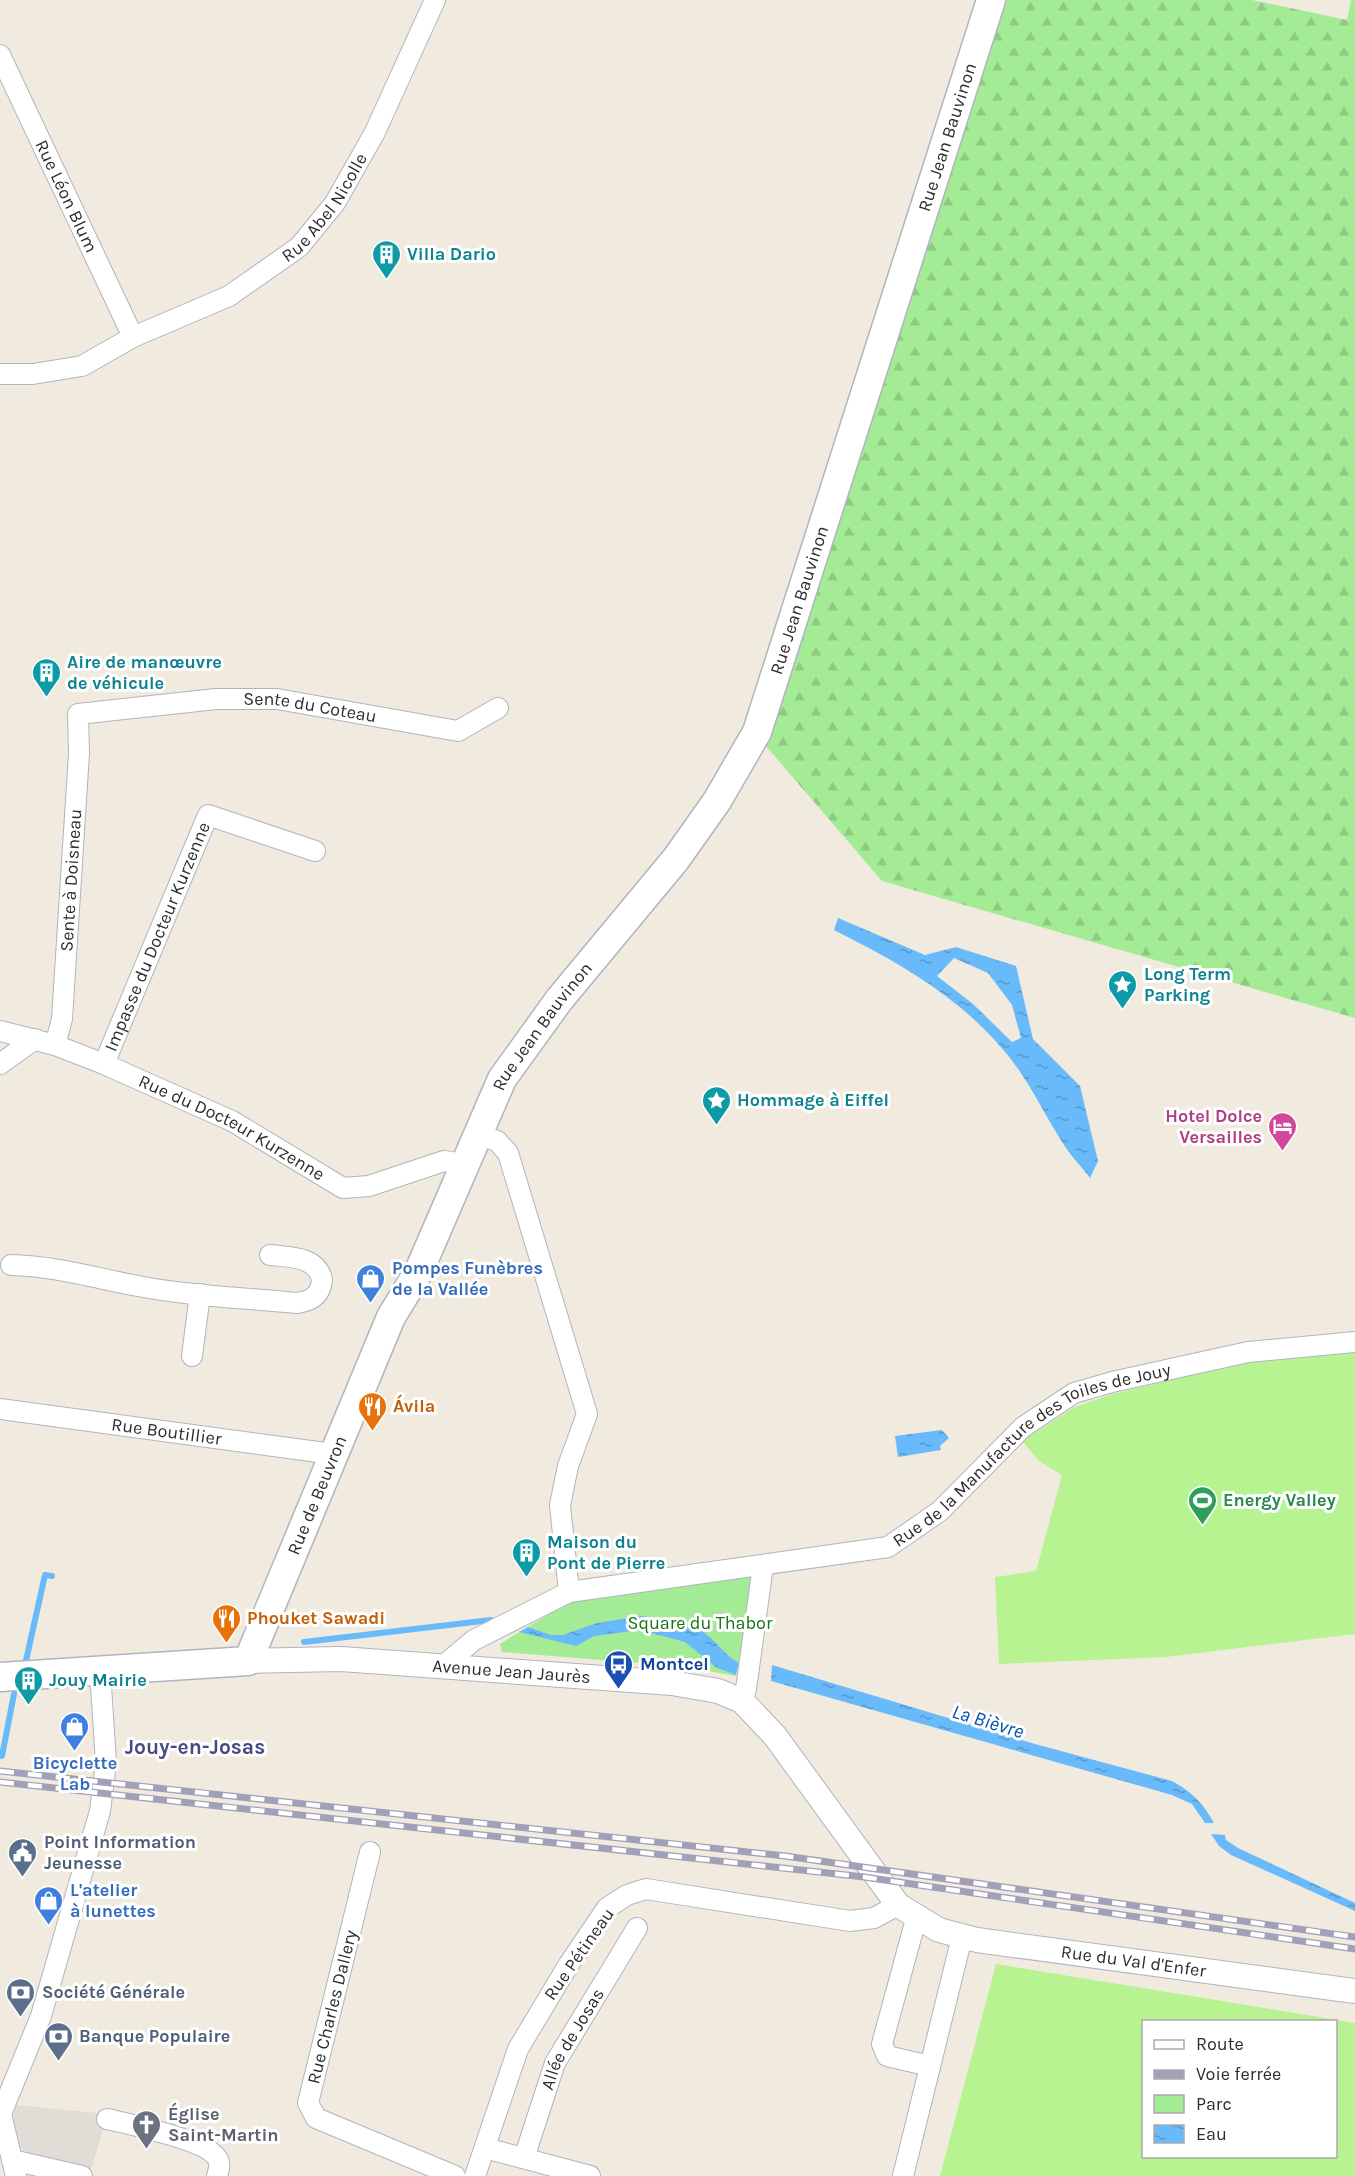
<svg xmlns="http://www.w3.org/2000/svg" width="1355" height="2176" viewBox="0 0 1355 2176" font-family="Karla,sans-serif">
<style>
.forest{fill:url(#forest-firs)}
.park{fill:#a4eb96}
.pitch{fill:#b8f391;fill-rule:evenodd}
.plaza{fill:#dfddd6}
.water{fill:url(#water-ripples);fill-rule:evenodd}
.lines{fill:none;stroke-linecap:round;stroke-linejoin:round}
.stream{stroke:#69bafa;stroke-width:6}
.minor-casing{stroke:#b2b3c2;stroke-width:22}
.tertiary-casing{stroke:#b2b3c2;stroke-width:26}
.secondary-casing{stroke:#b2b3c2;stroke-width:31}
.minor{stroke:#fff;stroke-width:20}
.tertiary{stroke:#fff;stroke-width:24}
.secondary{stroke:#fff;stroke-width:28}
.rail-casing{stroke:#a1a0b9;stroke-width:7}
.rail{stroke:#fff;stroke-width:4.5;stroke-dasharray:14;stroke-linecap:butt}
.labels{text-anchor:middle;stroke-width:6;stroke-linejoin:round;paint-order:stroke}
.street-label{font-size:18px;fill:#2d2d2d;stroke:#fff}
.culture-label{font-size:18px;font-weight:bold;fill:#0d838f;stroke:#fff;text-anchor:start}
.hotel-label{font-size:18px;font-weight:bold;fill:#b23c85;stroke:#fff;text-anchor:end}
.shop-label{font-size:18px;font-weight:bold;fill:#366cbe;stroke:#fff;text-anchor:start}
.food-label{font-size:18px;font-weight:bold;fill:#c56008;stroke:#fff;text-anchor:start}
.leisure-label{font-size:18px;font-weight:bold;fill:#27864d;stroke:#fff;text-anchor:start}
.park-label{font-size:18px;fill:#167314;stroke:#fff}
.transit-label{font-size:18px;font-weight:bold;fill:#164399;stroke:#fff;text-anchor:start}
.service-label{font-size:18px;font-weight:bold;fill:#4e5e75;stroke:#fff;text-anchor:start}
.worship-label{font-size:18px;font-weight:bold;fill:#5b616d;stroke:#fff;text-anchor:start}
.water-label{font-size:20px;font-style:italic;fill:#0053ae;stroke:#fff}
.quarter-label{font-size:21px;font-weight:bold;fill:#484883;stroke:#fff}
</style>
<defs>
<pattern id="forest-firs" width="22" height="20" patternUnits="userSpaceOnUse" patternTransform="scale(1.5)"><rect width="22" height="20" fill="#a4eb96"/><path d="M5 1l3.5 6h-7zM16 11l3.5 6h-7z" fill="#8eca82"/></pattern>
<pattern id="water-ripples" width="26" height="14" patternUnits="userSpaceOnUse" patternTransform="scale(1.5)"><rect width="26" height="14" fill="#69bafa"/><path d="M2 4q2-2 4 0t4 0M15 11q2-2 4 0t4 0" fill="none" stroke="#5798cb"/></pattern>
</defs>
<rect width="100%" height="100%" fill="#f0ebde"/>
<polygon class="forest" points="1007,0 1252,0 1347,20 1351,0 1355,0 1355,1018 882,881 765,745"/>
<polygon class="park" points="763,1566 735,1676 688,1667 502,1652 500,1644 572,1600"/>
<g class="pitch">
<polygon points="1355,1351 1355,1634 1166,1657 999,1664 995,1577 1036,1571 1062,1475 1039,1461 1022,1441 1075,1407 1112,1394 1239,1364"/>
<path d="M 996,1964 L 1355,2023 L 1355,2176 L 940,2176 ZM 1144,2022 L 1336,2022 L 1336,2156 L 1144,2156 Z"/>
</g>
<polygon class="plaza" points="16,2105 108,2114 91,2169 24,2152 15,2136 12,2125"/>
<g class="water">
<path d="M 838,918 L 925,955 L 956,947 L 1016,966 L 1033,1039 L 1080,1086 L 1098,1161 L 1090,1178 C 1081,1166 1070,1155 1062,1142 C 1043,1112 1029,1081 1006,1053 C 960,997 898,962 834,930 ZM 954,958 L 988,973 L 1012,1005 L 1021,1038 L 1012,1042 L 973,1004 L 937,976 Z"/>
<polygon points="942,1430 949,1438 940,1446 941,1450 898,1457 895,1436"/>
<path d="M 641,1616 C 660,1619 686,1620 702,1631 C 716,1640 724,1655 739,1663 L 736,1675 L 717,1668 L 685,1642 L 640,1630 L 594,1636 L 576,1646 L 519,1632 L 528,1627 L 551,1635 L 563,1635 L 597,1623 Z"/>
<path d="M 772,1665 L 1035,1744 L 1172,1781 C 1192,1792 1203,1803 1214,1823 L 1205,1823 L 1192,1804 L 1172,1795 L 771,1681 Z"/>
<polygon points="1211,1834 1225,1835 1226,1840 1238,1848 1355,1903 1355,1911 1231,1855 1219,1846"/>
</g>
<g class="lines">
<g class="stream">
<polyline points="304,1642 491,1620"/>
<polyline points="25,1665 45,1575 52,1576"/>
<polyline points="2,1756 14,1694"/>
</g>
<defs>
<g id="minor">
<path id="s1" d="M 0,55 L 133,337"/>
<path id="s2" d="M 0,374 L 33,374 L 82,366 L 133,337 L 229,296 L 299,247 L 335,203 L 375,132 L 435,0"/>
<path id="s3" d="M 0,1031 L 55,1045 L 104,1064 L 232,1121 L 343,1188 L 369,1186 L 444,1161 L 463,1164"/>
<path id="s4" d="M 55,1045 L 62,1019 L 79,753 L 78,714 L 216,699 L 277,699 L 458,731 L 498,708"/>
<polyline points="0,1064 35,1039"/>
<path id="s5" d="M 104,1064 L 208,815 L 315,851"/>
<polyline points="477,1134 497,1141 508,1153 587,1414 568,1466 560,1505 569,1592"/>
<path d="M 11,1265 C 55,1266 95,1278 138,1286 C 190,1296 244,1298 297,1303 C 312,1301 321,1295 322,1279 C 316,1256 289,1257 270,1255"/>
<polyline points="192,1356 200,1294"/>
<path id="s6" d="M 0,1409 L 333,1454"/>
<path id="s7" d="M 443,1666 L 474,1640 L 569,1592 L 888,1547 L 940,1511 L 1023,1427 L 1074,1393 L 1112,1382 L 1248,1352 L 1355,1342"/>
<polyline points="742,1701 746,1689 763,1566"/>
<polyline points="370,1852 308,2103 316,2118 455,2176"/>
<polyline points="916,1919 882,2044 887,2056 930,2066"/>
<polyline points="1,2114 41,2016 100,1811 106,1763 100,1670"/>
<polyline points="1,2114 16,2176"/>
<path d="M 107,2119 C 128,2124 207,2140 217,2158 C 221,2164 219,2170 217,2176"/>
<polyline points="485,2148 590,2176"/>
<path id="s8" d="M 524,2158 L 555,2063 L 637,1928"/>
<polyline points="12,2160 82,2176"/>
<polyline points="475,2176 518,2049 569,1964 607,1908 627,1895 646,1889 850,1921 874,1918 898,1905"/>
<polyline points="903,2176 962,1937"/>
</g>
<g id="tertiary">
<path id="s9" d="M 248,1661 L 341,1659 L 672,1683 L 718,1691 L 742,1701 L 775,1736 L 898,1905 L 939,1930 L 977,1940 L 1355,1991"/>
</g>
<g id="secondary">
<path id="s10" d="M 0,1677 L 248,1661 L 391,1317 L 419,1271 L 502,1079 L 559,1000 L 676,859 L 717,801 L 757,732 L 991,0"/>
</g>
</defs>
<use href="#minor" class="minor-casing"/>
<use href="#tertiary" class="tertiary-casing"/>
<use href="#secondary" class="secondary-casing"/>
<use href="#minor" class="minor"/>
<use href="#tertiary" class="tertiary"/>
<use href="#secondary" class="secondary"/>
<defs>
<g id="rail">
<polyline points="0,1771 785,1856 1355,1937"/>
<polyline points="0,1782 864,1877 1355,1949"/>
</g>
</defs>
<use href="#rail" class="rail-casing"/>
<use href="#rail" class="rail"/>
</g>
<defs>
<symbol id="building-pin" viewBox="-11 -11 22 30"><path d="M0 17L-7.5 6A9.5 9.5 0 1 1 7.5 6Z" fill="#0f9aa8" stroke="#fff"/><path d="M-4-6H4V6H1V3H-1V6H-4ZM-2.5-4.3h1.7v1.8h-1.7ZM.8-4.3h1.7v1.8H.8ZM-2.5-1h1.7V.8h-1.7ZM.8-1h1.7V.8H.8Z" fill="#fff"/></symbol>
<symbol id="sight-pin" viewBox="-11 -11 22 30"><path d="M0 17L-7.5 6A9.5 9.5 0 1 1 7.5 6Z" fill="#0f9aa8" stroke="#fff"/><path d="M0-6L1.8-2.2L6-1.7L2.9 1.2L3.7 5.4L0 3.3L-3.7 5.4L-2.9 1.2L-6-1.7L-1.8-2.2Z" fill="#fff"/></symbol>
<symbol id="hotel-pin" viewBox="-11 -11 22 30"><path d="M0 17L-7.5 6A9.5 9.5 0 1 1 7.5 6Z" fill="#d1479c" stroke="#fff"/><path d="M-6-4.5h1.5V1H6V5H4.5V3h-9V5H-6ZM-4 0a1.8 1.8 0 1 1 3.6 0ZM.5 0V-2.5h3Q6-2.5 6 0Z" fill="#fff"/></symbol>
<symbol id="shop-pin" viewBox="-11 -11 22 30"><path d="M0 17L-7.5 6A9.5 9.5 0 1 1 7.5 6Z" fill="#3f7fe0" stroke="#fff"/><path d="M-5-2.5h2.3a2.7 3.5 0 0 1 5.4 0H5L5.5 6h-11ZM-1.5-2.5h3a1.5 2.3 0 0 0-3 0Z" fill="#fff"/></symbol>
<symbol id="restaurant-pin" viewBox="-11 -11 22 30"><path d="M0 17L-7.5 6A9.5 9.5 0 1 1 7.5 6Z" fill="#e8710a" stroke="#fff"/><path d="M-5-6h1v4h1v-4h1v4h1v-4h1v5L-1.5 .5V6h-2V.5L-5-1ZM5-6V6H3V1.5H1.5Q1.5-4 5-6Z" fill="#fff"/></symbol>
<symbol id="stadium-pin" viewBox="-11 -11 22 30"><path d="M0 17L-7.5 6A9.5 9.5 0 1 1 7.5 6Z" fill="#2e9e5b" stroke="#fff"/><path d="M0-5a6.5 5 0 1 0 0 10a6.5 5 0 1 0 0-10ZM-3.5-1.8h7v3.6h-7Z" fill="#fff"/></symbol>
<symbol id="bus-pin" viewBox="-11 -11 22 30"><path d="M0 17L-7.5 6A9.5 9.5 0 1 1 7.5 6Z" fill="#1a4fb4" stroke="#fff"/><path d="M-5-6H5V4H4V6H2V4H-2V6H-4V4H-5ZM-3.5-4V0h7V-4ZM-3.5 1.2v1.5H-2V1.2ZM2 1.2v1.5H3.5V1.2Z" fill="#fff"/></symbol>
<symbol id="civic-pin" viewBox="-11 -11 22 30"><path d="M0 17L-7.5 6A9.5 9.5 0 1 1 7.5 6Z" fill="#5c6f8a" stroke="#fff"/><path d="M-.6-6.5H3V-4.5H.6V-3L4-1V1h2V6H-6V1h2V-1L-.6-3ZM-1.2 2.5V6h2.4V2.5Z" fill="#fff"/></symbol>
<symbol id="bank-pin" viewBox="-11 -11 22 30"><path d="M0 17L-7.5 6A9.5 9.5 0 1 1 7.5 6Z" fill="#5c6f8a" stroke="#fff"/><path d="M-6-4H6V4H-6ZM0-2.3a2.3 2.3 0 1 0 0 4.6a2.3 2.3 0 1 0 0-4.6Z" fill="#fff"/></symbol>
<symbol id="church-pin" viewBox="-11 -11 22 30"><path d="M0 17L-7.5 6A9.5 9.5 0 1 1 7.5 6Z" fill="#6b7280" stroke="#fff"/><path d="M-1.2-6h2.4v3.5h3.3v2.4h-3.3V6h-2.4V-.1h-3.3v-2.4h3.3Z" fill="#fff"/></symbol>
</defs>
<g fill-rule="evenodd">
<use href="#building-pin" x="370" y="238" width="33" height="45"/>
<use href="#building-pin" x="30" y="656" width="33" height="45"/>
<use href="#sight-pin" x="1106" y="968" width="33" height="45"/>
<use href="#sight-pin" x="700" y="1084" width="33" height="45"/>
<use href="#hotel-pin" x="1266" y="1110" width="33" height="45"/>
<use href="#shop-pin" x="354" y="1262" width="33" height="45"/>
<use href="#restaurant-pin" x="356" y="1390" width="33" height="45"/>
<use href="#stadium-pin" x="1186" y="1484" width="33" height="45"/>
<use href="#building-pin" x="510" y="1536" width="33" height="45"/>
<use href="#restaurant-pin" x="210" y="1602" width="33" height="45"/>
<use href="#bus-pin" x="602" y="1648" width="33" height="45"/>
<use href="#building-pin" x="12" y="1664" width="33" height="45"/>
<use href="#shop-pin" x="58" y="1710" width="33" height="45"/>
<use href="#civic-pin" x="6" y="1836" width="33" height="45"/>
<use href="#shop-pin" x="32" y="1884" width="33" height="45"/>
<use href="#bank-pin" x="4" y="1976" width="33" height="45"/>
<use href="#bank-pin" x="42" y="2020" width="33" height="45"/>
<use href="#church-pin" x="130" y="2108" width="33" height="45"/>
</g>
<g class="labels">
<g class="street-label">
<text dy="6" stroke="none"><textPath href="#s10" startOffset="1940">Rue Jean Bauvinon</textPath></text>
<text dy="6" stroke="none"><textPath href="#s1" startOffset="156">Rue Léon Blum</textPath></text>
<text dy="6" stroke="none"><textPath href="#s2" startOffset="378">Rue Abel Nicolle</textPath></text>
<text dy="6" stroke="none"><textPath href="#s10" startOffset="1454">Rue Jean Bauvinon</textPath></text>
<text dy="6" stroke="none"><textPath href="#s4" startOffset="566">Sente du Coteau</textPath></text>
<text dy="6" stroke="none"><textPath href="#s4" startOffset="166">Sente à Doisneau</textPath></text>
<text dy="6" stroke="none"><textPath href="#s5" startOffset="138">Impasse du Docteur Kurzenne</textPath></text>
<text dy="6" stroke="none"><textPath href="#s10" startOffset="950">Rue Jean Bauvinon</textPath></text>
<text dy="6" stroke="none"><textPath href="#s3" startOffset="252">Rue du Docteur Kurzenne</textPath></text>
<text dy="6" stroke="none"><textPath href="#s6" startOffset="168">Rue Boutillier</textPath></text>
<text dy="6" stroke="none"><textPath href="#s7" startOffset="644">Rue de la Manufacture des Toiles de Jouy</textPath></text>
<text dy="6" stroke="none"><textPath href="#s10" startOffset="428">Rue de Beuvron</textPath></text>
<text dy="6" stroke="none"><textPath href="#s9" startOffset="264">Avenue Jean Jaurès</textPath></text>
<text transform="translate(579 1954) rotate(-55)" y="6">Rue Pétineau</text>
<text dy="6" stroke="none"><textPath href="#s9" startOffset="1000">Rue du Val d'Enfer</textPath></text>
<text transform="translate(332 2007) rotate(-76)" y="6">Rue Charles Dallery</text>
<text dy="6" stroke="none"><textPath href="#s8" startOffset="129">Allée de Josas</textPath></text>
</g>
<g class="culture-label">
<text x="407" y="260">Villa Dario</text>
<text x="67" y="668">Aire de manœuvre<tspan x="67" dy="21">de véhicule</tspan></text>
<text x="1144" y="980">Long Term<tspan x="1144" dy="21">Parking</tspan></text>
<text x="737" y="1106">Hommage à Eiffel</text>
<text x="547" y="1548">Maison du<tspan x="547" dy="21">Pont de Pierre</tspan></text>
<text x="49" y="1686">Jouy Mairie</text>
</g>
<g class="hotel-label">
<text x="1262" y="1122">Hotel Dolce<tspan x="1262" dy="21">Versailles</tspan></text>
</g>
<g class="shop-label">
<text x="392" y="1274">Pompes Funèbres<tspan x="392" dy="21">de la Vallée</tspan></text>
<text x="75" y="1769" text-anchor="middle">Bicyclette<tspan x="75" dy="21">Lab</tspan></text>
<text x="70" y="1896">L'atelier<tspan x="70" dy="21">à lunettes</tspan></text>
</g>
<g class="food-label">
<text x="393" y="1412">Ávila</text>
<text x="247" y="1624">Phouket Sawadi</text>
</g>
<g class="leisure-label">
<text x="1223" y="1506">Energy Valley</text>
</g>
<g class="park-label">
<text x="700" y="1629">Square du Thabor</text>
</g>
<g class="transit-label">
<text x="640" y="1670">Montcel</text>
</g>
<g class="service-label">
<text x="44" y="1848">Point Information<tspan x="44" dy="21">Jeunesse</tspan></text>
<text x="42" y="1998">Société Générale</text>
<text x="79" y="2042">Banque Populaire</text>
</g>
<g class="worship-label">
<text x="168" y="2120">Église<tspan x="168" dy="21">Saint-Martin</tspan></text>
</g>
<g class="water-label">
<text transform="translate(988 1721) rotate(17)" y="7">La Bièvre</text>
</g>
<g class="quarter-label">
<text x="195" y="1754">Jouy-en-Josas</text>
</g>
</g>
<rect x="1142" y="2020" width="195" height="138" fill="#ffffff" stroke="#ababab" stroke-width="1.5"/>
<rect x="1154" y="2040" width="30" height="9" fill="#ffffff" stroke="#ababab" stroke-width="1.5"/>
<text x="1196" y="2050" font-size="18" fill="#2d2d2d">Route</text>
<rect x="1154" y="2070" width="30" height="9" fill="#a1a0b9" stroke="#ababab" stroke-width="1.5"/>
<text x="1196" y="2080" font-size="18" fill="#2d2d2d">Voie ferrée</text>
<rect x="1154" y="2095" width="30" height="18" fill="#a4eb96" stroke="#ababab" stroke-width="1.5"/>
<text x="1196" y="2110" font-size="18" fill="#2d2d2d">Parc</text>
<rect x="1154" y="2125" width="30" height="18" fill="url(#water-ripples)" stroke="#ababab" stroke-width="1.5"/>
<text x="1196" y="2140" font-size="18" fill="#2d2d2d">Eau</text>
</svg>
